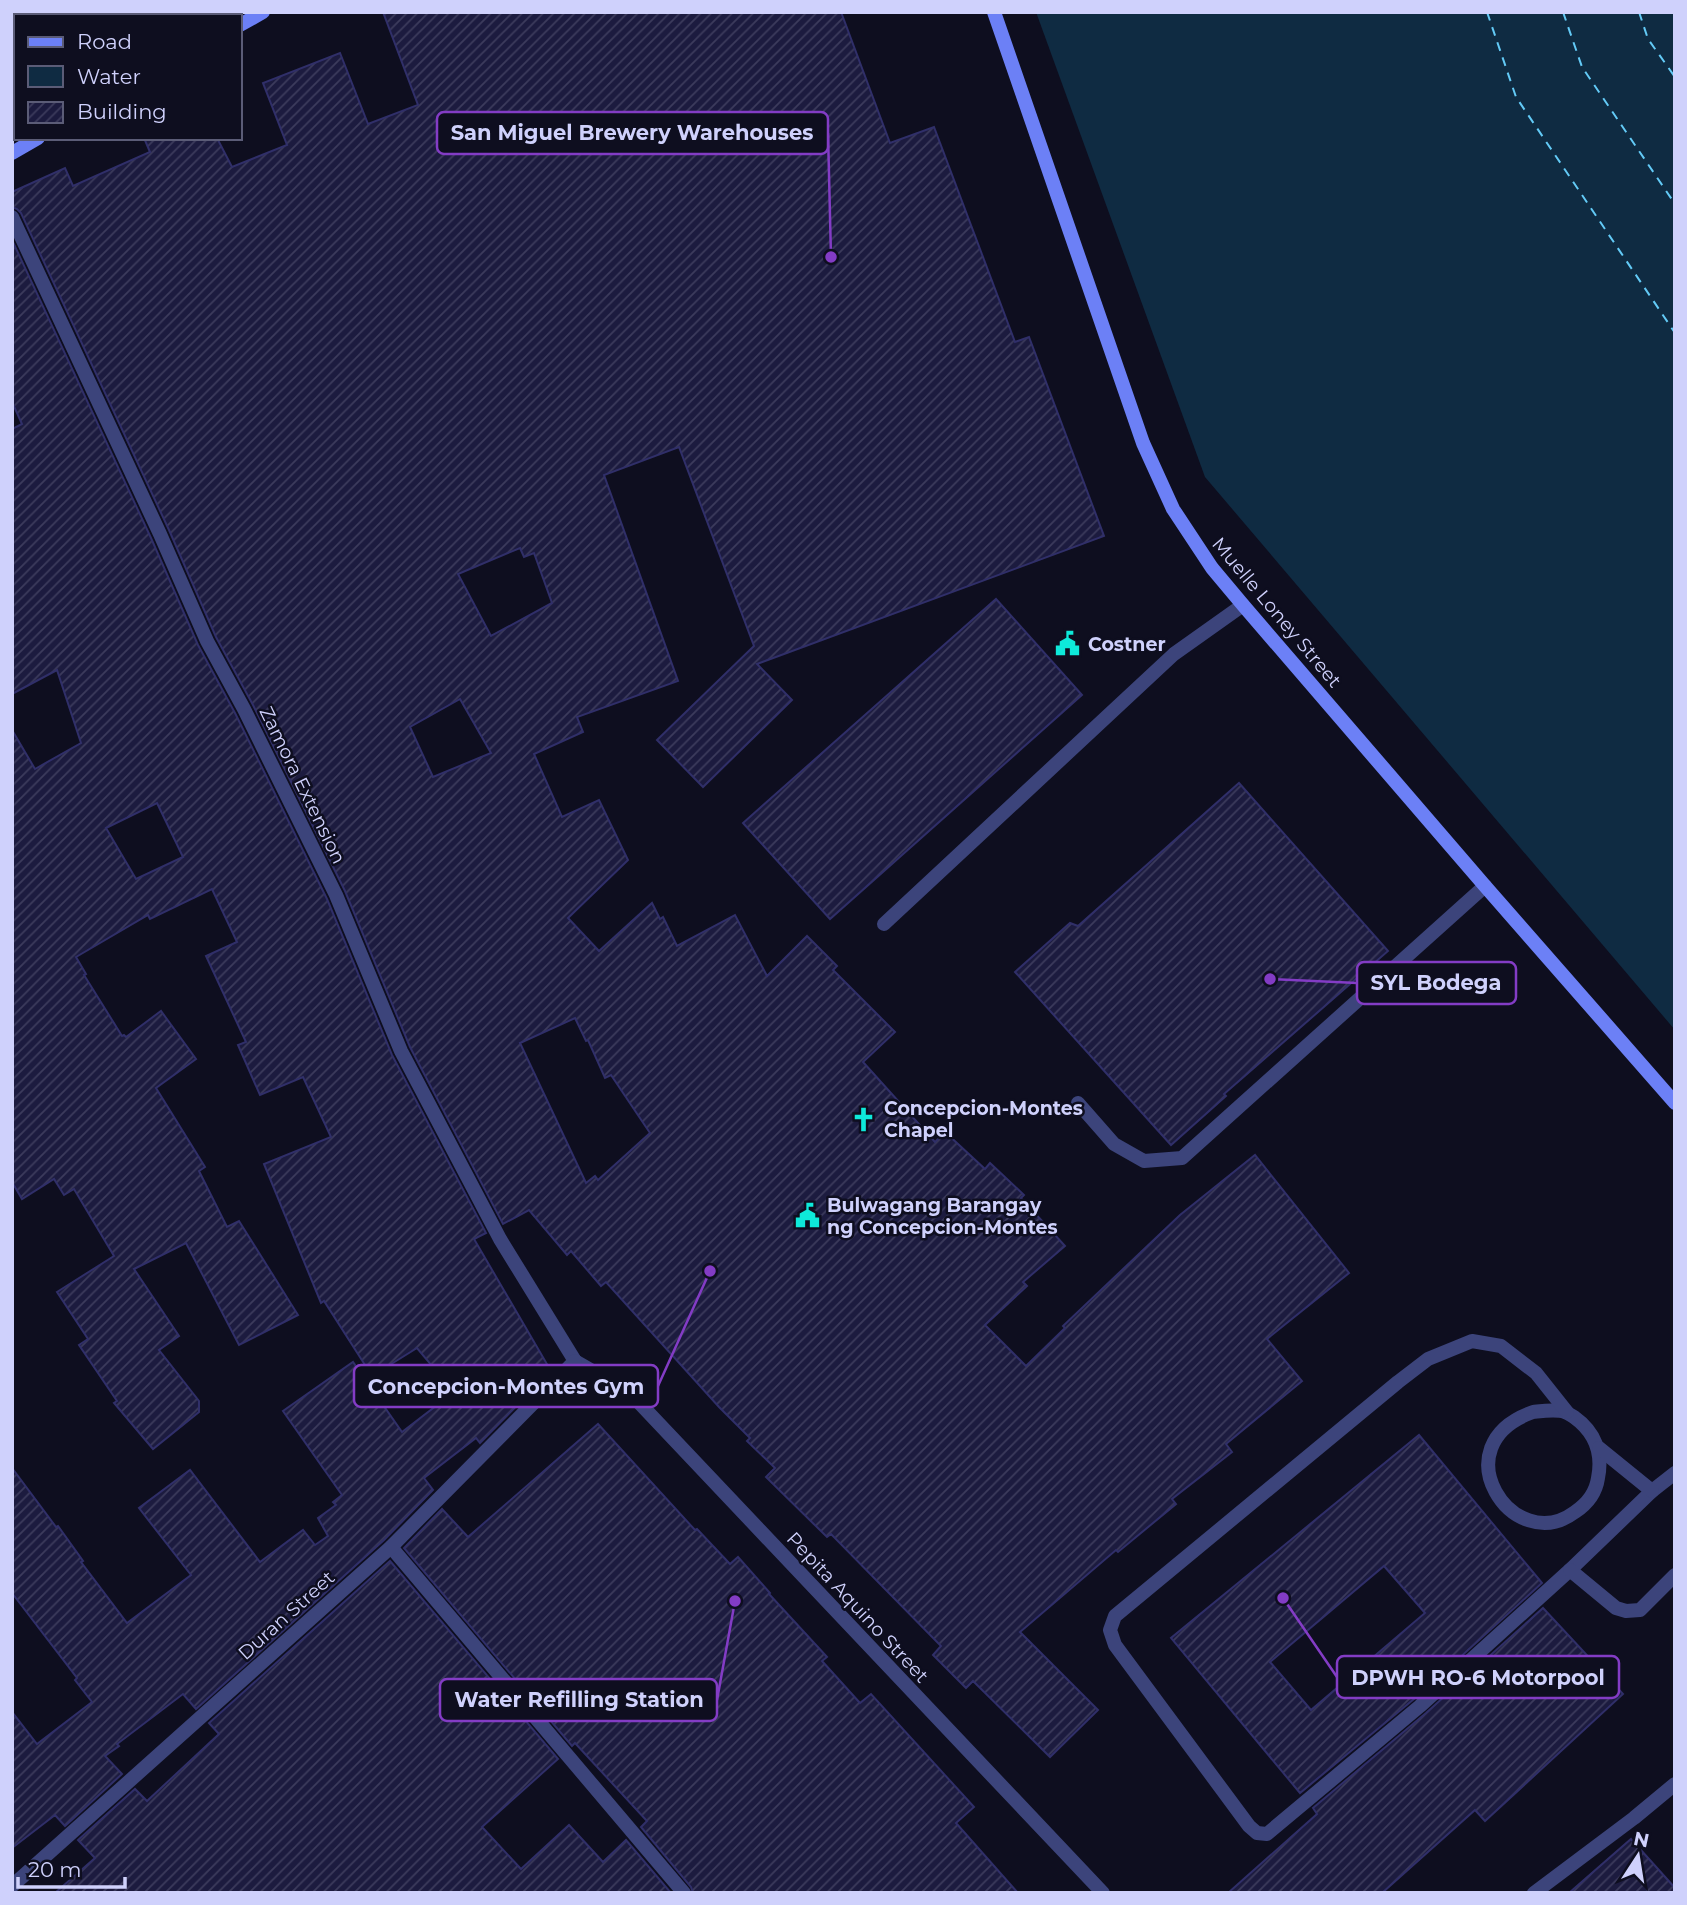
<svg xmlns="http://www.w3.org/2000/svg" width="1687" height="1905" viewBox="0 0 1687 1905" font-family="Montserrat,sans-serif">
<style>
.water{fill:#0f2b42}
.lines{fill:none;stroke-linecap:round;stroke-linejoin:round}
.ferry{stroke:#63caf6;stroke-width:2;stroke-dasharray:9 7;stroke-linecap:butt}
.building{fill:url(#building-hatch);stroke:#302f69;stroke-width:2;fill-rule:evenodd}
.lane{stroke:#3c447b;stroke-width:14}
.street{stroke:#3c447b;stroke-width:14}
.secondary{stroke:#6c80f6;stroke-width:14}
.labels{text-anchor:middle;stroke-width:5;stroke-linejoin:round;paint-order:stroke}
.street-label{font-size:19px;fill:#cfd1fc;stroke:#0e0e1f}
.poi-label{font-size:19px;font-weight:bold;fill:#cfd1fc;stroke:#0e0e1f;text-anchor:start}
.leader{fill:none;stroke:#833cc5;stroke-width:2.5}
.callout-dot{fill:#833cc5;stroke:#0e0e1f;stroke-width:2.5}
.callout{fill:#0e0e1f;stroke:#833cc5;stroke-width:2.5}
.callout-label{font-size:21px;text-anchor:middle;font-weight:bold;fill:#cfd1fc}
</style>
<defs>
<pattern id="building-hatch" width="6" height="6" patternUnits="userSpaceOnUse" patternTransform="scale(1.75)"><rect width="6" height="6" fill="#1c1b3f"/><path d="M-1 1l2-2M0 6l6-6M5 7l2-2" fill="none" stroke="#3c3b5c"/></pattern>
</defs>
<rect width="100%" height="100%" fill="#0e0e1f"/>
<polygon class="water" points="1036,12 1675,12 1675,1030 1205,477"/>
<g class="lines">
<g class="ferry">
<polyline points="1487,12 1516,97 1675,333"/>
<polyline points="1563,12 1582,67 1675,204"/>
<polyline points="1639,12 1648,39 1675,77"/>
</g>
</g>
<g class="building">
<path d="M 383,12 L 841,12 L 890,143 L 934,127 L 1015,342 L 1029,337 L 1104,536 L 757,664 L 792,700 L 703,787 L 657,740 L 754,646 L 679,447 L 604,475 L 678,681 L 577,717 L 583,732 L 534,754 L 562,817 L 599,800 L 628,860 L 568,918 L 599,951 L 652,903 L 660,919 L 663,917 L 677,946 L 735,915 L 767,976 L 807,936 L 837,966 L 833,970 L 895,1032 L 863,1062 L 935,1142 L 945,1132 L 985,1169 L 990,1163 L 1024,1195 L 1021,1198 L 1065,1246 L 1023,1282 L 1027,1286 L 985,1325 L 1026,1366 L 1065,1328 L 1063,1326 L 1180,1215 L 1255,1155 L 1349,1273 L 1267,1339 L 1302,1381 L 1226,1444 L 1232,1452 L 1172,1499 L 1176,1504 L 1118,1552 L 1116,1550 L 1020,1632 L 1098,1710 L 1050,1757 L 973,1681 L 966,1688 L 933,1655 L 941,1646 L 831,1534 L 827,1537 L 766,1477 L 775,1468 L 747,1441 L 750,1438 L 719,1407 L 606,1282 L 601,1286 L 571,1251 L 567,1255 L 529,1210 L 503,1224 L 410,1047 L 345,891 L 253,705 L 216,637 L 169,530 L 21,213 L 17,209 L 12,207 L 12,192 L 65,168 L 73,186 L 150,152 L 144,138 L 217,138 L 232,167 L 287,145 L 263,83 L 340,53 L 368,124 L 418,105 ZM 520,548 L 524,557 L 534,553 L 552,603 L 491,636 L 458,574 ZM 460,699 L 491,753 L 433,777 L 410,727 ZM 575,1018 L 586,1041 L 588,1040 L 605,1078 L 611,1075 L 650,1133 L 598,1180 L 595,1176 L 586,1183 L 520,1043 Z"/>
<path d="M 12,240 L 151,538 L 198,645 L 235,713 L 327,899 L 392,1055 L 486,1233 L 474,1239 L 551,1371 L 480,1443 L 476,1438 L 424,1478 L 433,1490 L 384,1540 L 196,1709 L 183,1694 L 117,1744 L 119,1746 L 105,1756 L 122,1774 L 65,1826 L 55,1815 L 12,1848 L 12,1712 L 37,1744 L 92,1702 L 75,1680 L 77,1678 L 12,1593 L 12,1468 L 56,1527 L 58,1526 L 83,1561 L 81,1562 L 127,1623 L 191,1575 L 139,1508 L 190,1470 L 260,1562 L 303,1530 L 315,1545 L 328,1536 L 318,1518 L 336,1505 L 333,1502 L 342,1495 L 283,1411 L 353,1362 L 402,1432 L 454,1392 L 417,1348 L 372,1376 L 324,1301 L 321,1303 L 264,1164 L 331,1137 L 303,1077 L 260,1095 L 238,1045 L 246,1042 L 206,956 L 237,942 L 212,889 L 150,919 L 148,915 L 76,957 L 86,974 L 84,975 L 122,1036 L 124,1035 L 126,1037 L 161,1011 L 196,1059 L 156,1088 L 205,1167 L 199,1171 L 227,1227 L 239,1221 L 298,1315 L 239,1345 L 186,1243 L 134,1269 L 179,1336 L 159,1350 L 199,1401 L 199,1412 L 153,1449 L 114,1403 L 117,1401 L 79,1345 L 88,1339 L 57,1292 L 114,1256 L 74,1189 L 64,1195 L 54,1179 L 22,1199 L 12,1182 L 12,730 L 35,769 L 81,743 L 57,670 L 12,694 L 12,429 L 22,424 L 12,402 ZM 157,803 L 183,857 L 136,879 L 106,828 Z"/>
<polygon points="996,599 1082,695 830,919 743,823"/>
<polygon points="1239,783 1388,951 1224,1094 1226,1096 1171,1145 1015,972 1070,923 1078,926"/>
<polygon points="598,1424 695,1530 697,1529 730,1564 738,1557 770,1593 769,1594 827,1657 822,1661 860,1703 871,1694 974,1807 956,1823 1018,1893 693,1893 691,1887 641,1827 647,1821 575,1743 572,1746 404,1548 442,1509 468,1537"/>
<path d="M 1419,1435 L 1542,1583 L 1414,1699 L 1300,1793 L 1171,1638 ZM 1384,1566 L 1425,1613 L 1311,1710 L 1270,1662 Z"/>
<polygon points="390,1561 558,1759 482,1827 521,1869 569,1825 603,1862 626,1840 671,1893 55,1893 95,1858 78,1840 135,1789 147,1801 219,1734 209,1723"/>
<polygon points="1543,1608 1623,1694 1485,1821 1475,1810 1382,1893 1228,1893 1317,1814 1313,1808 1426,1713"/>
<polygon points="1631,1839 1675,1888 1675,1893 1569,1893"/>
</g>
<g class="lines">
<g class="lane">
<polyline points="884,924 1174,654 1243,605"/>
<polyline points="1078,1103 1114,1144 1144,1161 1182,1158 1485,886"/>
<path d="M 1533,1412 C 1543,1411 1556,1409 1565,1412 C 1568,1413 1572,1416 1574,1417 C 1595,1432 1603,1453 1598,1478 C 1596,1492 1587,1504 1575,1512 C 1513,1558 1439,1445 1533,1412 Z"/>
<polyline points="1567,1412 1536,1373 1501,1346 1472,1341 1428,1359 1398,1382 1115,1616 1110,1630 1115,1645 1249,1826 1257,1833 1267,1834 1420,1706 1570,1570 1652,1491 1675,1473"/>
<polyline points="1599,1448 1652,1491"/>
<polyline points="1570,1570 1616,1608 1626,1611 1640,1610 1675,1575"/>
<polyline points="1534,1893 1634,1818 1675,1784"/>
</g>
<g class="street">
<polyline points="12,217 160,534 207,641 244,709 336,895 401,1051 500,1239 575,1361"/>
<polyline points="575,1361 629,1392 1103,1893"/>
<polyline points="391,1547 684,1893"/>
<polyline points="12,1886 391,1547 575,1361"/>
</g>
<g class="secondary">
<polyline points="994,12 1143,443 1173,509 1212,568 1243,605 1485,886 1675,1103"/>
<polyline points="240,25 263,12"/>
<polyline points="12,153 38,138"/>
</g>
</g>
<defs>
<symbol id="civic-bare" viewBox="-9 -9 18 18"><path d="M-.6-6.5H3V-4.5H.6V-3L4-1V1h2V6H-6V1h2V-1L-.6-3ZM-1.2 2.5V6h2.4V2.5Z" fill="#0ee9da" stroke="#0e0e1f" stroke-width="2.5" paint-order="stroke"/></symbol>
<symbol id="church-bare" viewBox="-9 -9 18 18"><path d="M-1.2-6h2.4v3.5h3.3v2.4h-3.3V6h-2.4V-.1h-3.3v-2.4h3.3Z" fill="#0ee9da" stroke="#0e0e1f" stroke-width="2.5" paint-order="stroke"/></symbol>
</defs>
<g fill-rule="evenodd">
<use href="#civic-bare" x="1050" y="626" width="35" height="35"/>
<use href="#church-bare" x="846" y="1102" width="35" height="35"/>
<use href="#civic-bare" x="790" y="1198" width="35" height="35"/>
</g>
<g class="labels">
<g class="street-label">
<text transform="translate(1277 612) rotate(50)" y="7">Muelle Loney Street</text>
<text transform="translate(303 785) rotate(64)" y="7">Zamora Extension</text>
<text transform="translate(858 1607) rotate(47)" y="7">Pepita Aquino Street</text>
<text transform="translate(286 1615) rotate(-42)" y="7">Duran Street</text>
</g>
<g class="poi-label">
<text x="1088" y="651">Costner</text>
<text x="884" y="1115">Concepcion-Montes<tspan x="884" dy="22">Chapel</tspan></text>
<text x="827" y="1212">Bulwagang Barangay<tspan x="827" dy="22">ng Concepcion-Montes</tspan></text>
</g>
</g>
<path class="leader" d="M831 257L828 133M1270 979L1357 983M710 1271L658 1386M1283 1598L1337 1677M735 1601L717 1700"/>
<g class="callout-dot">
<circle cx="831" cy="257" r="7"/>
<circle cx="1270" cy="979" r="7"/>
<circle cx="710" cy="1271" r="7"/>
<circle cx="1283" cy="1598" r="7"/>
<circle cx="735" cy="1601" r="7"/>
</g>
<g class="callout">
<rect x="437" y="112" width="391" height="42" rx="7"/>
<rect x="1357" y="962" width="159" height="42" rx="7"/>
<rect x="354" y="1365" width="304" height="42" rx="7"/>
<rect x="1337" y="1656" width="282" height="42" rx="7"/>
<rect x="440" y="1679" width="277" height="42" rx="7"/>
</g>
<g class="callout-label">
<text x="632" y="140">San Miguel Brewery Warehouses</text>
<text x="1436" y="990">SYL Bodega</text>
<text x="506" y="1394">Concepcion-Montes Gym</text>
<text x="1478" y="1685">DPWH RO-6 Motorpool</text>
<text x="579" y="1707">Water Refilling Station</text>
</g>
<rect width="1687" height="1905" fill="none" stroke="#cfd1fc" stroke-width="28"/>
<rect x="14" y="14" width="228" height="126" fill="#0e0e1f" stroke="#5b5c77" stroke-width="2"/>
<rect x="28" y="37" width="35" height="10" fill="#6c80f6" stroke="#5b5c77" stroke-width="2"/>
<text x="77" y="49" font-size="21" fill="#cfd1fc">Road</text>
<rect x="28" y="66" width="35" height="21" fill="#0f2b42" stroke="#5b5c77" stroke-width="2"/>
<text x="77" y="84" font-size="21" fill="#cfd1fc">Water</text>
<rect x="28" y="102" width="35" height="21" fill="url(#building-hatch)" stroke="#5b5c77" stroke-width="2"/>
<text x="77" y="119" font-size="21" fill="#cfd1fc">Building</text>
<g transform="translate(1638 1856) rotate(12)" stroke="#0e0e1f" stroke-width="5" paint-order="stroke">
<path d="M0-5L12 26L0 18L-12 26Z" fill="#cfd1fc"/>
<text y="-10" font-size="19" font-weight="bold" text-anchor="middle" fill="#cfd1fc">N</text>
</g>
<path d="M18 1877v10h107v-10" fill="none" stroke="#cfd1fc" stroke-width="3.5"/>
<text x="28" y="1877" font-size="21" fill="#cfd1fc" stroke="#0e0e1f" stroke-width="5" paint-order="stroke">20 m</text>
</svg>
